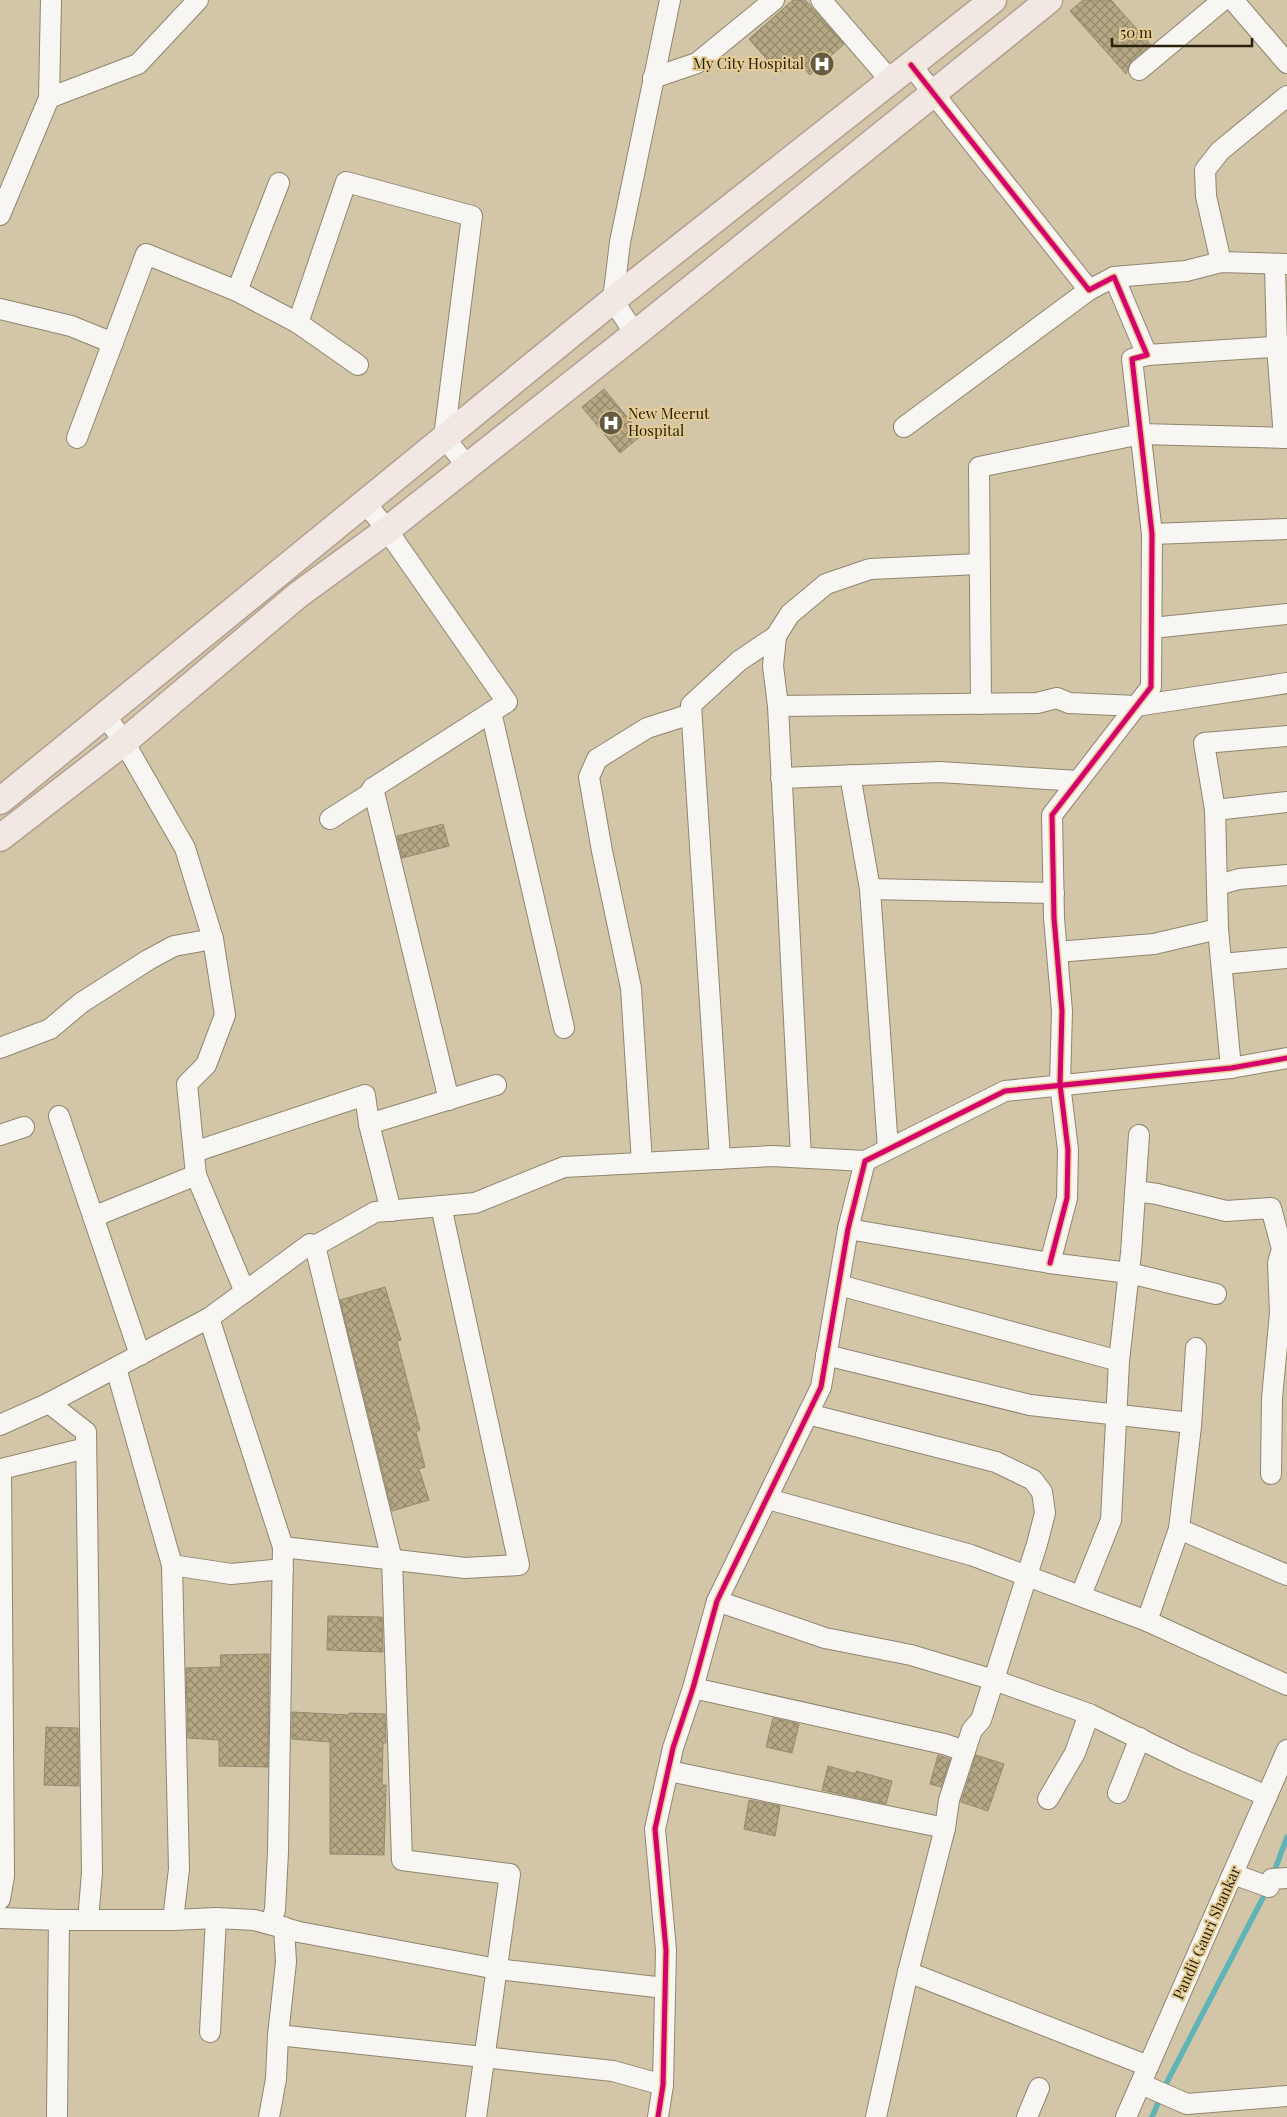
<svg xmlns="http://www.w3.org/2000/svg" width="1287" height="2117" viewBox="0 0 1287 2117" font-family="'Playfair Display',serif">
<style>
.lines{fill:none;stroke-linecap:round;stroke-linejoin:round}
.stream{stroke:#5eb4b6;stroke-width:5.5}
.building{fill:url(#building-cross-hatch);stroke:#948a73}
.minor-casing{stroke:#90866f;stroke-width:22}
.major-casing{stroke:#b39f8f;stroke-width:29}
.minor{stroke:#f8f6f2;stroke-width:20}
.major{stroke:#f1e7e3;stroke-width:26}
.cycleway-casing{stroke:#e4cc96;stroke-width:8}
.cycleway{stroke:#d6006c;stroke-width:5}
.labels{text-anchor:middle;stroke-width:4;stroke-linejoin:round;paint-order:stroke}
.poi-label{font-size:15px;fill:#2a210b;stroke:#e4cc96;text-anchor:end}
.street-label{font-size:15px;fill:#2a210b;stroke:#e4cc96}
</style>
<defs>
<pattern id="building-cross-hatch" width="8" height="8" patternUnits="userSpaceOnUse" patternTransform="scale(1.25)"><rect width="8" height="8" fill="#b6a885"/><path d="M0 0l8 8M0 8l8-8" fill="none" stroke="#94886b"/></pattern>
</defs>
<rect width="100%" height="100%" fill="#d2c5a8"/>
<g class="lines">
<g class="stream">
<polyline points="1273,1875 1287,1837"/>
<polyline points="1152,2117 1166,2084 1267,1890"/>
</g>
</g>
<g class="building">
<polygon points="793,0 805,0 844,44 810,75 795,58 779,73 749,39"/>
<polygon points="1083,0 1111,0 1151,45 1131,61 1126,74 1070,11"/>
<polygon points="604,389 642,435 620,453 582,407"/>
<polygon points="443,824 449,846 402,858 397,836"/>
<polygon points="385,1287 401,1340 397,1341 420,1430 416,1432 425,1467 419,1469 429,1500 392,1511 340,1300"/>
<polygon points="328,1616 382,1617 383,1652 327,1650"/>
<polygon points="269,1654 268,1767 219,1766 219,1740 188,1738 186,1668 221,1667 220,1655"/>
<polygon points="292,1712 349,1715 349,1713 385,1714 386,1743 383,1743 382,1785 386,1785 384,1855 330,1854 330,1742 292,1739"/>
<polygon points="773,1718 799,1724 792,1753 766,1747"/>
<polygon points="46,1727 78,1728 79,1786 44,1785"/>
<polygon points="938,1755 950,1759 941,1787 930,1784"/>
<polygon points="976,1755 1004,1764 988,1811 961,1802"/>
<polygon points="828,1766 856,1774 856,1771 892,1781 886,1804 822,1790"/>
<polygon points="749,1800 780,1806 775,1836 744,1829"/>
</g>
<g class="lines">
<defs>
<g id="minor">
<polyline points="821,0 890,80"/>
<polyline points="1233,0 1287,63"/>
<polyline points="911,65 1089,290 1114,277 1147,355 1132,359 1152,534 1151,687 1052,815 1054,918 1062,1011 1060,1084 1068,1150 1067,1198 1050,1263"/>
<polyline points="1139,70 1223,0"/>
<polyline points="653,78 697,63 774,0"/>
<polyline points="49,98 138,64 198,0"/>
<polyline points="0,215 49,98 51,0"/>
<polyline points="1221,262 1206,196 1205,170 1220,151 1287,96"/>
<polyline points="1275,265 1277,346 1284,438"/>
<polyline points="1114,277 1186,271 1221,262 1287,264"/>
<polyline points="237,291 279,183"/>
<polyline points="0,309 71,326 113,343"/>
<polyline points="298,323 346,182 472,216 444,437 467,466"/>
<polyline points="635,334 613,300 620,242 670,0"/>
<polyline points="1147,355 1287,346"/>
<polyline points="904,427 1089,290"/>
<polyline points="77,438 146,254 237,291 298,323 358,365"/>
<polyline points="365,502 387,530 507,702 373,788 449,1100"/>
<polyline points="1152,534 1287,529"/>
<polyline points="1152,628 1287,614"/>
<polyline points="776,636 773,666 778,706 801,1157"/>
<polyline points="981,704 979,467 1141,434 1287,438"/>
<polyline points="778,706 1037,703 1057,698 1069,703 1136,706 1287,683"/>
<polyline points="491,712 564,1028"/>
<polyline points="105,715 124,742 185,848 213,939 225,1015 206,1065 187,1084 196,1175 245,1292"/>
<polyline points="850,775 870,889 888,1149"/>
<polyline points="781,778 940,772 1078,781"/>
<polyline points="1215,810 1287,802"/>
<polyline points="330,819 368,795 373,788"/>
<polyline points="1218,885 1239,879 1287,875"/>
<polyline points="870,889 1054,893"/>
<polyline points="1057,952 1154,944 1218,929"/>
<polyline points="1222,964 1287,958"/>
<polyline points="0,1048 50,1029 81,1003 148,960 174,946 213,939"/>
<polyline points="1231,1068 1218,929 1215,810 1204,743 1287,736"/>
<polyline points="59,1116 140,1355"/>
<polyline points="369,1124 391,1211"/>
<polyline points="0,1135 24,1127"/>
<polyline points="194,1152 365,1095 369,1124 496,1085"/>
<polyline points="720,1159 691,705 739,661 776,636 790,614 826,584 870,569 979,564"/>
<polyline points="642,1163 631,988 602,851 589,777 597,759 647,728 691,714"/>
<polyline points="1136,1191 1157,1194 1226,1211 1271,1208 1282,1249 1278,1263 1280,1313 1272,1398 1271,1474"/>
<polyline points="93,1217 196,1175"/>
<polyline points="848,1229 1050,1263 1129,1273 1216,1294"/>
<polyline points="315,1246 392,1560 402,1860 510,1874 476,2117"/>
<polyline points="839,1285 1119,1361"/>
<polyline points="209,1318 283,1547 465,1568 519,1565 441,1206"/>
<polyline points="826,1355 1030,1405 1191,1423"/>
<polyline points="116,1368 172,1565 179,1869 173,1920"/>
<polyline points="49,1403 86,1432 92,1873 88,1920"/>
<polyline points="808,1414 996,1462 1033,1480 1042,1492 1045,1513 1037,1544 981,1720 972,1730 965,1751"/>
<polyline points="0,1425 49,1403 209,1318 310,1244 315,1246 375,1212 475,1203 564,1167 772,1156 865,1161"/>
<polyline points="768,1499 971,1555 1147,1621 1287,1685"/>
<polyline points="1179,1529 1287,1575"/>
<polyline points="172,1565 231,1574 283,1569"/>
<polyline points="1081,1595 1111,1520 1119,1361 1131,1253 1139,1135"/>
<polyline points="717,1601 825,1638 911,1655 994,1680 1089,1714 1185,1761 1267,1796"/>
<polyline points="1147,1621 1179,1529 1191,1426 1196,1348"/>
<polyline points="693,1688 944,1744 965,1751 949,1800 945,1828 908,1972 876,2117"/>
<polyline points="669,1771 945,1828"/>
<polyline points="1118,1793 1140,1738"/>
<polyline points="1048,1799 1075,1753 1089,1714"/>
<polyline points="1233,1874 1269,1887 1272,1879 1287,1878"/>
<polyline points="0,1899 4,1876 1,1469 86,1448"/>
<polyline points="0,1918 59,1920 173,1920 216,1918 254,1920 299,1932 497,1969 665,1988"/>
<polyline points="271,1923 275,1910 278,1852 283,1547"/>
<polyline points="908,1972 1148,2066"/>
<polyline points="210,2032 216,1918"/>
<polyline points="278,2035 613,2071 663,2085"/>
<polyline points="1141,2084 1187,2104 1287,2096"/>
<polyline points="57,2117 59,1920"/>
<polyline points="269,2117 276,2079 278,2035 286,1962 284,1927"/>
<polyline points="658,2117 663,2085 666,1950 655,1829 673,1748 693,1688 717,1601 821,1387 848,1229 865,1161 1005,1091 1231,1068 1287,1058"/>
<polyline points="1027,2117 1039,2088"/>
<polyline points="1126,2117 1287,1750"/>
</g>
<g id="major">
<polyline points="0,801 613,300 993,0"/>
<polyline points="0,838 124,742 298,595 387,530 635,334 1049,0"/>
</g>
</defs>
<use href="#minor" class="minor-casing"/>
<use href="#major" class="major-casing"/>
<use href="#minor" class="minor"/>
<use href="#major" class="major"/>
<defs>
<g id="cycleway">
<polyline points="911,65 1089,290 1114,277 1147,355 1132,359 1152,534 1151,687 1052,815 1054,918 1062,1011 1060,1084 1068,1150 1067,1198 1050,1263"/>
<polyline points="658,2117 663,2085 666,1950 655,1829 673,1748 693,1688 717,1601 821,1387 848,1229 865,1161 1005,1091 1231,1068 1287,1058"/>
</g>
</defs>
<use href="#cycleway" class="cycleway-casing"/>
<use href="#cycleway" class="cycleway"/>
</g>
<defs>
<symbol id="hospital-disc" viewBox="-11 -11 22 22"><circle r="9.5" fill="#655a42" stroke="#e4cc96"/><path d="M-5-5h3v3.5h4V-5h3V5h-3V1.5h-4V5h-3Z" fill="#fff"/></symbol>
</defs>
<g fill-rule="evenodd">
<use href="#hospital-disc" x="808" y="50" width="28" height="28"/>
<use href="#hospital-disc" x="597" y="409" width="28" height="28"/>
</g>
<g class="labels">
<g class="poi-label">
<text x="804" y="69">My City Hospital</text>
<text x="628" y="419" text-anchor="start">New Meerut<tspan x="628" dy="17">Hospital</tspan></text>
</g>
<g class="street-label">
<text transform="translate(1207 1933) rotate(-66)" y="5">Pandit Gauri Shankar</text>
</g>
</g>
<path d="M1112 38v8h140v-8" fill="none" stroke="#2a210b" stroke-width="2.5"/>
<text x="1120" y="38" font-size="15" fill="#2a210b" stroke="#e4cc96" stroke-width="4" paint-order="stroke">50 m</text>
</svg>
